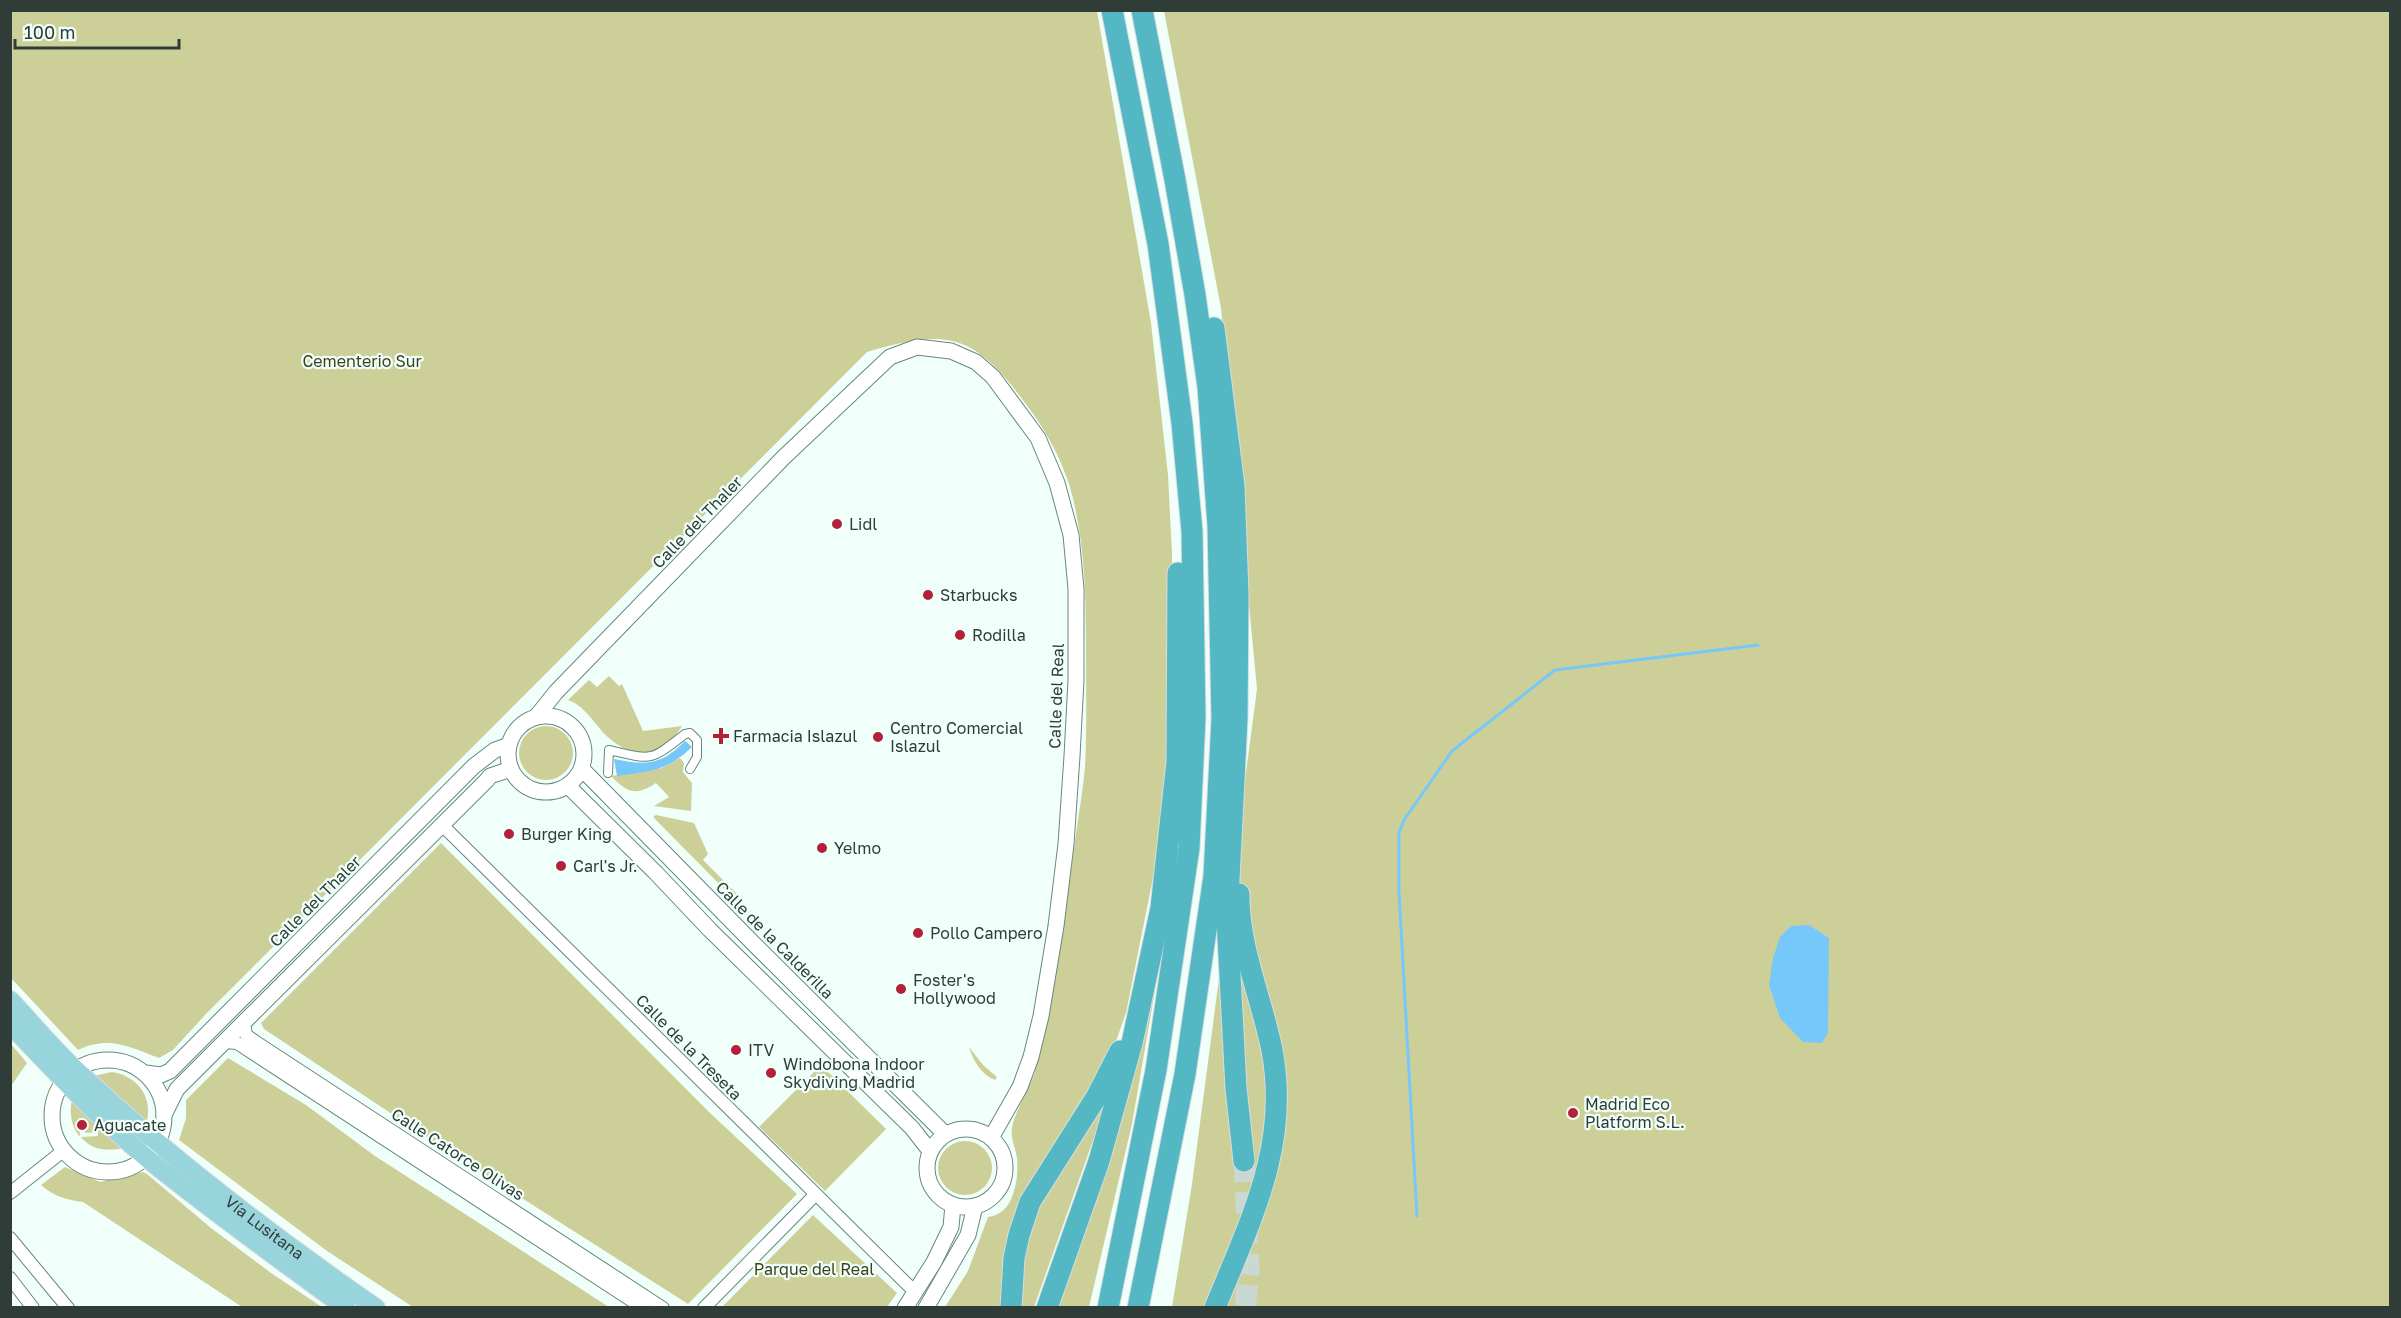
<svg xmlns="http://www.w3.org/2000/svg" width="2401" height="1318" viewBox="0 0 2401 1318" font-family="'Golos Text',sans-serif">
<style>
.green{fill:#ccd098}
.water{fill:#76c8fa}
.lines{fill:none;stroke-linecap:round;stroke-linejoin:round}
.stream{stroke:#76c8fa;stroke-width:3}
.motorway-tunnel{stroke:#cad8d3;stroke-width:21;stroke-dasharray:21 10;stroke-linecap:butt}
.pedestrian-casing{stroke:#68877e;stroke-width:10}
.minor-casing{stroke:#68877e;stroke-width:14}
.tertiary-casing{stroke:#68877e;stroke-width:17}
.primary-casing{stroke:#dadcdb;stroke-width:20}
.motorway-casing{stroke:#dadcdb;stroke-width:23}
.pedestrian{stroke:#fff;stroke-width:8}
.minor{stroke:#fff;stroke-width:12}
.tertiary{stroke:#fff;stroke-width:15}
.primary{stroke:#98d4db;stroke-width:18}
.motorway{stroke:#53b8c3;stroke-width:21}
.poi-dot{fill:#b3203a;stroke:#f1fffa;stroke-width:2}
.labels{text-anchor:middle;stroke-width:4.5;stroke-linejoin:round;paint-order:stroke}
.park-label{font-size:16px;fill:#3d401b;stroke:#f1fffa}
.street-label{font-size:16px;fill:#2f3c38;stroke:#f1fffa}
.poi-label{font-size:16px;fill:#2f3c38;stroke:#f1fffa;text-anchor:start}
</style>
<rect width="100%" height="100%" fill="#f1fffa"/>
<g class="green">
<path d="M 11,11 L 1097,11 L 1151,323 L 1168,475 L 1172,553 L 1172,762 L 1152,883 L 1126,1013 L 1115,1044 L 1033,1207 L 1114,1081 L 1034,1307 L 945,1307 L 968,1271 L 988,1217 C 1001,1215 1009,1207 1013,1194 C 1017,1183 1018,1170 1017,1158 C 1015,1145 1009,1137 1013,1123 C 1018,1106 1028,1091 1034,1075 C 1043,1045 1049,1014 1054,983 C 1062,934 1069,884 1076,834 C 1079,812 1083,789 1085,767 C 1087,729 1086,690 1086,652 C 1086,596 1085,541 1070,487 C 1060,455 1043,426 1023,400 C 972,332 946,329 867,352 L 205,1015 L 173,1050 L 159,1058 C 129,1047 109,1035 78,1050 L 11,978 Z"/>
<polygon points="1164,11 2390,11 2390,1307 1172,1307 1192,1184 1257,689 1221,308"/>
<path d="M 609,676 L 619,686 L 622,684 L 643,731 L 682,726 C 664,757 636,762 609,738 C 594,725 587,707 568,700 L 589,680 L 597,687 Z"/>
<circle cx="546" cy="753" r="27"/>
<path d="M 680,758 L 684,763 L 683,772 L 692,783 L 691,811 L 654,806 L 669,797 L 656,783 C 635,797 627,792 611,776 L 662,768 Z"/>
<polygon points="656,815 694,823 708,854 703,860 740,897 736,901 653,817"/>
<polygon points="441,843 710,1113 797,1194 688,1304 434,1142 264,1029 261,1023"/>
<polygon points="1156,985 1132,1124 1089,1307 1053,1308 1140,1051"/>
<polygon points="11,1044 27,1063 11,1086"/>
<path d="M 969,1047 L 983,1065 L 997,1077 L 995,1080 C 981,1075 973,1060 969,1047 Z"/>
<polygon points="228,1058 306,1105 375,1156 609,1307 413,1307 327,1251 179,1140 186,1118 186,1100"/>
<polygon points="821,1065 886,1129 825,1191 759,1127"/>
<path d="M 112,1072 C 138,1076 154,1098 146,1124 L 94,1076 Z"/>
<path d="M 72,1099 L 124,1148 C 108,1151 92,1151 81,1137 L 98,1136 L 98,1132 L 85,1133 L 84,1118 L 79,1118 L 80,1137 C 71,1126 69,1113 72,1099 Z"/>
<circle cx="965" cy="1168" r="27"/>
<path d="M 65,1167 L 100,1182 L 143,1172 L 147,1174 L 211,1228 L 271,1273 L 322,1307 L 242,1307 L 83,1202 C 67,1200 53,1196 41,1185 Z"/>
<polygon points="813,1215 897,1293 887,1307 722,1307"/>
</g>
<g class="water">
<path d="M 685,741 L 692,747 C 666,772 650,771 617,776 L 614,759 C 647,766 661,765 685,741 Z"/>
<polygon points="1809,925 1829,938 1828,1033 1822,1043 1803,1042 1780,1018 1769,985 1773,958 1780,937 1791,926"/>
</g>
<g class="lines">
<polyline class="stream" points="1417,1216 1399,892 1399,833 1404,820 1452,751 1555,670 1758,645"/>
<polyline class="motorway-tunnel" points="1244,1161 1249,1271 1245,1308"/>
<defs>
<path id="pedestrian" d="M 608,773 L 609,750 C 653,760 649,762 685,734 L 690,733 L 697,740 L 697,757 L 690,769"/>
<g id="minor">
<polyline points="442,825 915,1292"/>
<polyline points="244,1022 246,1035 256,1042 663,1308"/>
<polyline points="225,1042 237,1043 643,1308"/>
<polyline points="10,1193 63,1151"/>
<polyline points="10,1238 68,1308"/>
<polyline points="10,1278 33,1308"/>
<polyline points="704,1308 815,1195"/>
</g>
<g id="tertiary">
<circle cx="546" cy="754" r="38"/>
<polyline points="536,717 556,692 784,457 890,357 917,347 951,351 976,362 993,377 1038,438 1057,483 1071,535 1076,589 1076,680 1072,756 1066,844 1056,926 1041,1016 1031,1057 1020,1087 991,1138"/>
<polyline points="582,769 751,941 945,1134"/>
<polyline points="568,786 656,873 710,930 912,1128 930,1151"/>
<circle cx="108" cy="1116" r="56"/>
<polyline points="145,1073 161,1075 170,1071 474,766 495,750 509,745"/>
<polyline points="164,1115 177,1089 487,780 490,776 511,769"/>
<circle cx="966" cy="1168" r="39"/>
<polyline points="905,1308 934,1262 951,1227 953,1205"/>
<polyline points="926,1308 968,1235 975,1206"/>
</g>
<g id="primary">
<path id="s1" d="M 10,1000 C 32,1023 53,1049 76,1070 C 169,1158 271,1235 376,1308"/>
<path d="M 10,1024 C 54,1071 99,1118 148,1159 C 212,1211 279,1259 346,1308"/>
</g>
<g id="motorway">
<polyline points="1214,328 1234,486 1238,594 1237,719 1227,919 1236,1088 1244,1161"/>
<polyline points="1011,1308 1014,1258 1019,1235 1030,1202 1097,1096 1120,1051"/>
<polyline points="1047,1308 1099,1161 1132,1043 1161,908 1177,762 1178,573"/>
<polyline points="1108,1308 1156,1070 1189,848 1195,717 1192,531 1182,423 1158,244 1112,10"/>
<polyline points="1138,1308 1185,1074 1214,876 1222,719 1218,526 1208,387 1195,295 1175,180 1142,10"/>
<path d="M 1215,1308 C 1250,1221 1290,1146 1272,1050 C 1262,1000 1238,945 1239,894"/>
</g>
</defs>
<use href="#pedestrian" class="pedestrian-casing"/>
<use href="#minor" class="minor-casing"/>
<use href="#tertiary" class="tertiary-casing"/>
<use href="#primary" class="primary-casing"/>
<use href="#motorway" class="motorway-casing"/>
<use href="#pedestrian" class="pedestrian"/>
<use href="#minor" class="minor"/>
<use href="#tertiary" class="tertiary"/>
<use href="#primary" class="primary"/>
<use href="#motorway" class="motorway"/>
</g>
<g class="poi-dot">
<circle cx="837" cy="524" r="6"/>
<circle cx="928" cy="595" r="6"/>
<circle cx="960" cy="635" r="6"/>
<path d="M718 727h6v6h6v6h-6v6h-6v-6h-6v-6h6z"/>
<circle cx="878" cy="737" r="6"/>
<circle cx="509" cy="834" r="6"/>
<circle cx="822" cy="848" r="6"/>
<circle cx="561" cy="866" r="6"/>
<circle cx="918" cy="933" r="6"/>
<circle cx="901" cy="989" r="6"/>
<circle cx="736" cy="1050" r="6"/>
<circle cx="771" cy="1073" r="6"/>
<circle cx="1573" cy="1113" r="6"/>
<circle cx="82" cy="1125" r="6"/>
</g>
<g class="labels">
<g class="park-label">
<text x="362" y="367">Cementerio Sur</text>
<text x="814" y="1275">Parque del Real</text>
</g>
<g class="street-label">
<text transform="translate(697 522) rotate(-46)" y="6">Calle del Thaler</text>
<text transform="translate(1056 696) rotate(-88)" y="6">Calle del Real</text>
<text transform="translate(315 901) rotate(-45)" y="6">Calle del Thaler</text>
<text transform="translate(775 940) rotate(45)" y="6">Calle de la Calderilla</text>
<text transform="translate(689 1047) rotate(45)" y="6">Calle de la Treseta</text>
<text transform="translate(458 1154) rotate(33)" y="6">Calle Catorce Olivas</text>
<text dy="6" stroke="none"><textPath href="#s1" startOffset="342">Vía Lusitana</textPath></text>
</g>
<g class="poi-label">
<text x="849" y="530">Lidl</text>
<text x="940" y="601">Starbucks</text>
<text x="972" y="641">Rodilla</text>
<text x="890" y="734">Centro Comercial<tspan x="890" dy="18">Islazul</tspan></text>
<text x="733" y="742">Farmacia Islazul</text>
<text x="521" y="840">Burger King</text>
<text x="834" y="854">Yelmo</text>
<text x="573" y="872">Carl's Jr.</text>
<text x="930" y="939">Pollo Campero</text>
<text x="913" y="986">Foster's<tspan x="913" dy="18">Hollywood</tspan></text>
<text x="748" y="1056">ITV</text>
<text x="783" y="1070">Windobona Indoor<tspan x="783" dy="18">Skydiving Madrid</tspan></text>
<text x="1585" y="1110">Madrid Eco<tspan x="1585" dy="18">Platform S.L.</tspan></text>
<text x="94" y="1131">Aguacate</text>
</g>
</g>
<rect width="2401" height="1318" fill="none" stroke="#2f3c38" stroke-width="24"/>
<path d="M15 39v9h164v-9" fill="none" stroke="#2f3c38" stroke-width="3"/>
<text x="24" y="39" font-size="18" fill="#2f3c38" stroke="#f1fffa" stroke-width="4.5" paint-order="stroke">100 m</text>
</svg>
